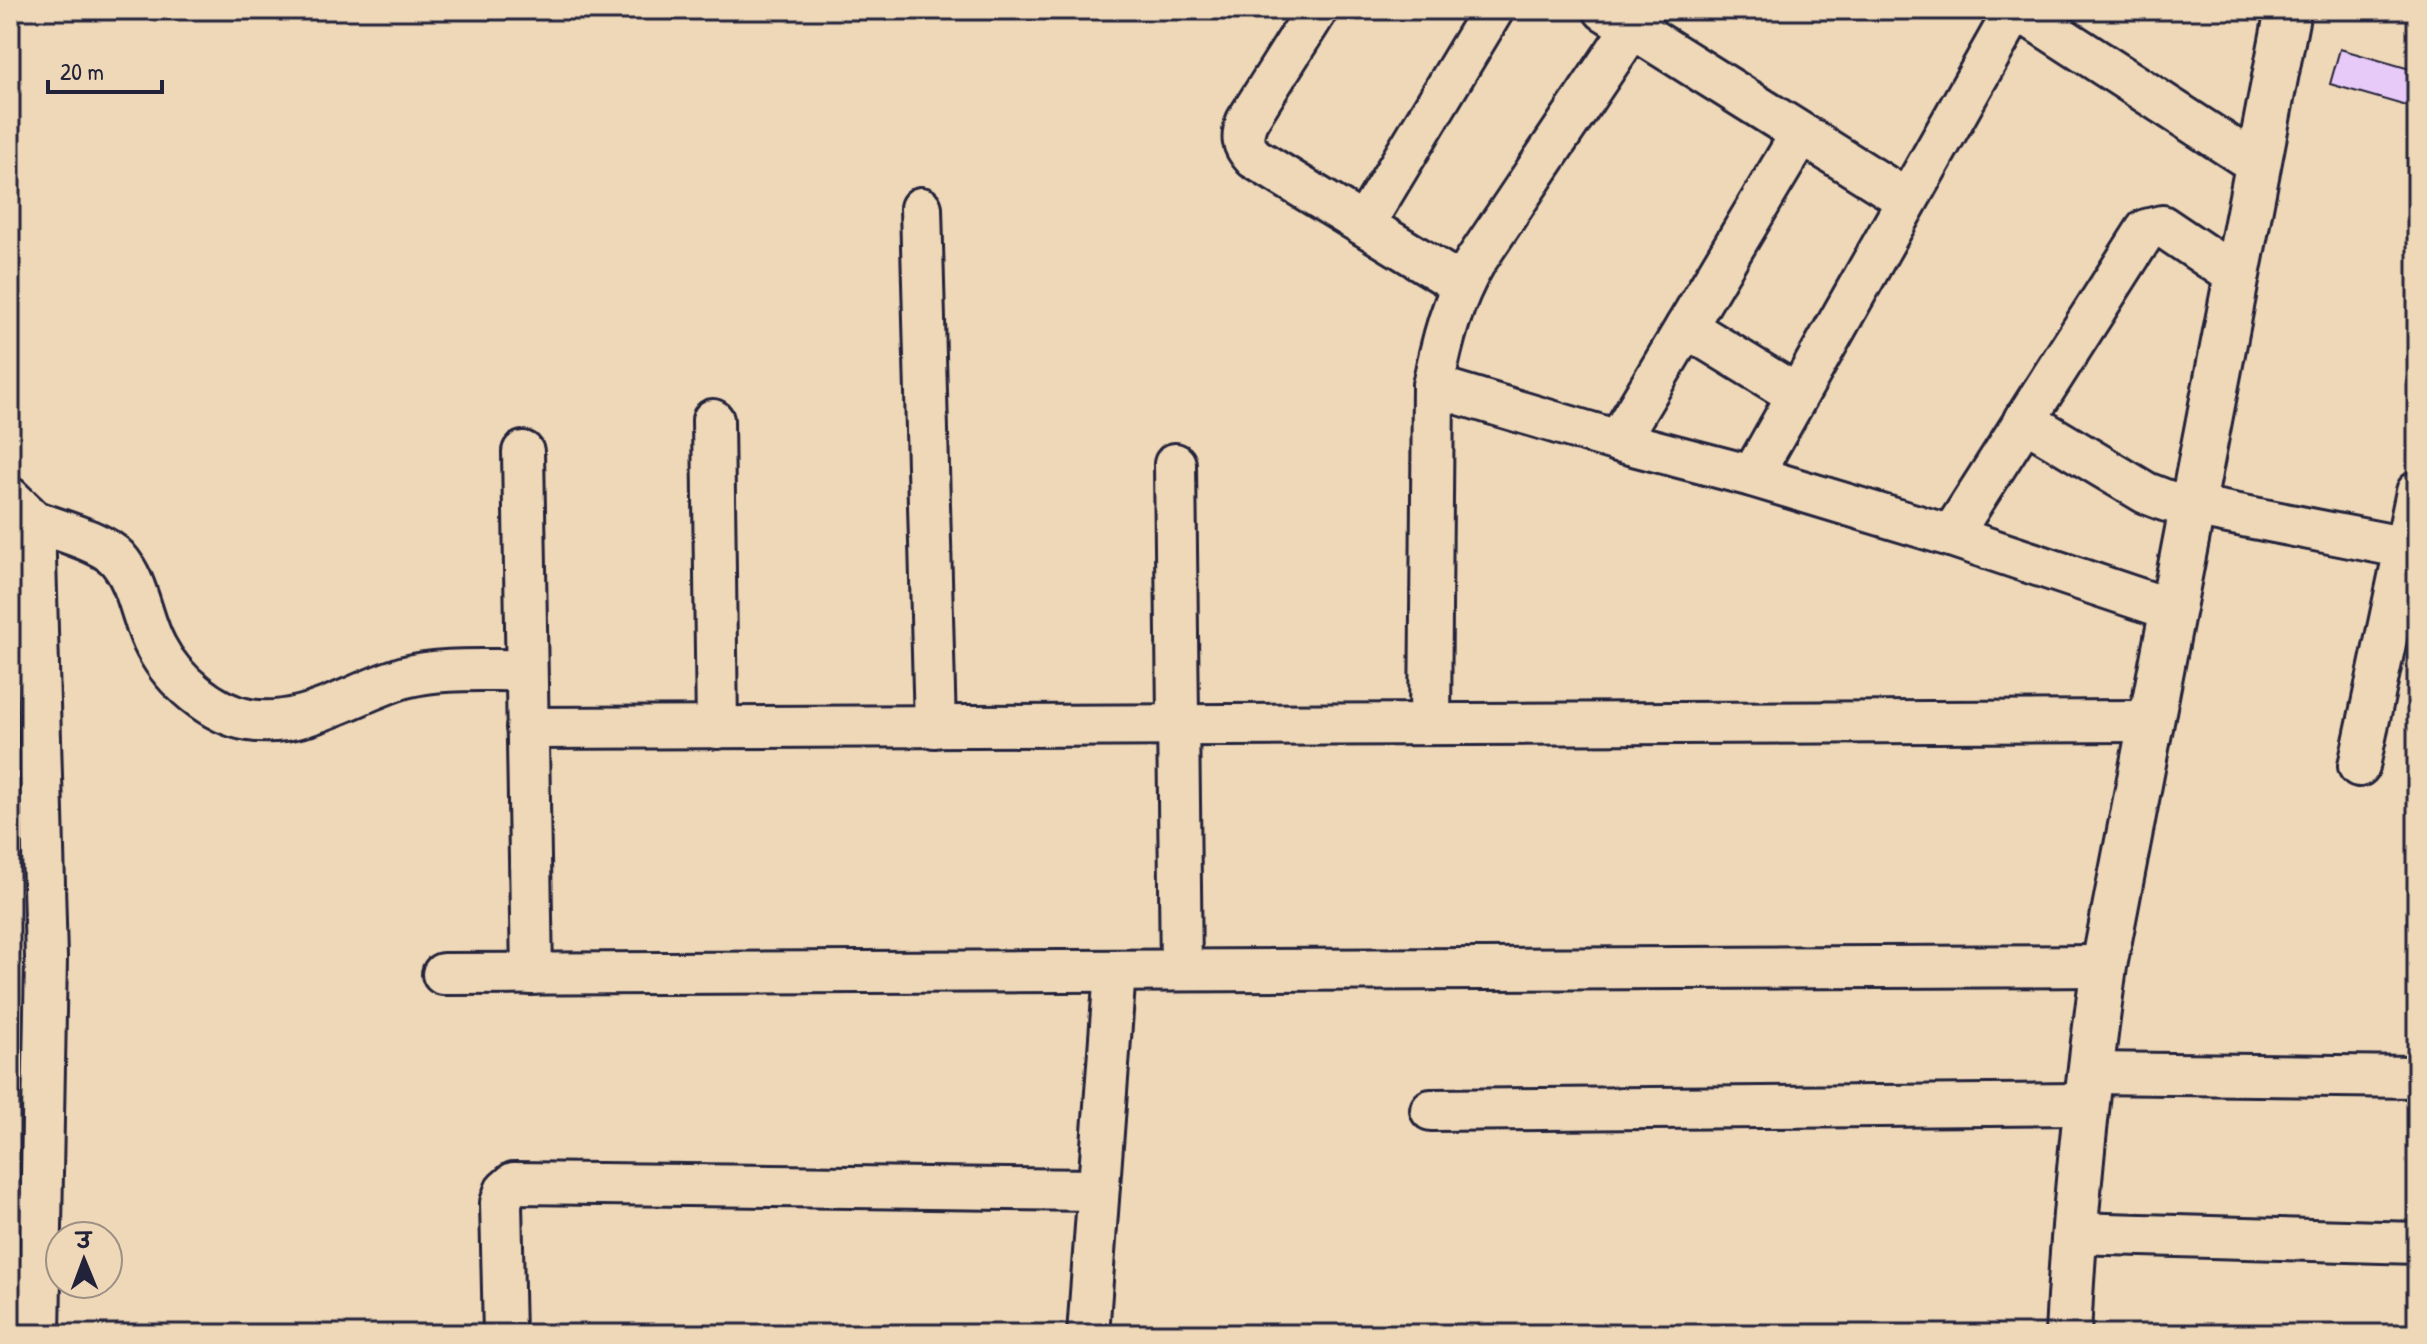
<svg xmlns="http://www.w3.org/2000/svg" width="2427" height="1344" viewBox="0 0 2427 1344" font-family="'Patrick Hand','Playpen Sans Deva',sans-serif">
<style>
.building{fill:#e7caf8;stroke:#22223b;stroke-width:2}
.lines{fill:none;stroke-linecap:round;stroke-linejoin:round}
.minor-casing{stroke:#22223b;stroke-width:46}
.tertiary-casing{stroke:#22223b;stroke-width:50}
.minor{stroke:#efd8b7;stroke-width:40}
.tertiary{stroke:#efd8b7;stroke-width:44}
</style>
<rect width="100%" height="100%" fill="#efd8b7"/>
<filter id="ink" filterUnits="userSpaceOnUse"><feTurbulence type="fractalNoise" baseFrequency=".0125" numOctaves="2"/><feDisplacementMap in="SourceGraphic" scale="16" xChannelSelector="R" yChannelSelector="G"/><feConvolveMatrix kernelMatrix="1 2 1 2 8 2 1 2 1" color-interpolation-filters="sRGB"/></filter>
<g filter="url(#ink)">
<polygon class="building" points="2340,49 2417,71 2417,109 2330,84"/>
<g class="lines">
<defs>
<g id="minor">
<path d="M 1317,10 L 1247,121 C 1241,138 1242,145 1254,158 L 1462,285"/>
<polyline points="1604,10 1907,200"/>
<polyline points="2019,10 2258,165"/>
<polyline points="921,208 935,727"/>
<polyline points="1364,224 1493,10"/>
<polyline points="1686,327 1797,395"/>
<polyline points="1433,386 1618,441 1752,476 1951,536 2172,610"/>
<polyline points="713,420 717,728"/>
<polyline points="2024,420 2146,493 2167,501 2417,550"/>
<polyline points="1618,441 1801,134"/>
<polyline points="523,452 532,974"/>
<polyline points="1175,464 1181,970"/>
<polyline points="1752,476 2015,10"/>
<polyline points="10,498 34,521 46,958 39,1334"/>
<path d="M 34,521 C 57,530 101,541 117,558 C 139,582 141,620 156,647 C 173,680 212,714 249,720 C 304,729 354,692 405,677 C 443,667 487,671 526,670"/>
<polyline points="1951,536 2146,230 2162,226 2236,276"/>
<path d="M 1430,724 L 1433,386 C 1442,341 1452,301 1475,262 L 1644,10"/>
<polyline points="527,728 2150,721"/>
<polyline points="2359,766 2417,492"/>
<polyline points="443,974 2104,966"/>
<polyline points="2089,1073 2417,1077"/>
<polyline points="1431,1110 2086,1104"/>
<polyline points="2073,1233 2417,1243"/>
<polyline points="504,1334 501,1203 505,1191 514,1183 1098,1190"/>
<polyline points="1088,1334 1115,971"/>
</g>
<path id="tertiary" d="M 2068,1334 C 2074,1211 2087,1089 2104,966 L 2288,10"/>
</defs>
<use href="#minor" class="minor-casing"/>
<use href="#tertiary" class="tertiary-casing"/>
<use href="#minor" class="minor"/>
<use href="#tertiary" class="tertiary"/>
</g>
</g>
<rect width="2427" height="1344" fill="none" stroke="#efd8b7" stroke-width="40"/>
<rect x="20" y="20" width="2387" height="1304" fill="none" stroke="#22223b" stroke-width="3" filter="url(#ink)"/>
<g transform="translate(84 1260) rotate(359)"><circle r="38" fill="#efd8b7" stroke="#9d8f85" stroke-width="2"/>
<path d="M0-6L14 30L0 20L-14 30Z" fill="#22223b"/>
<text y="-12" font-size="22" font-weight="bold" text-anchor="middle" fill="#22223b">उ</text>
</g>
<path d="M48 80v12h114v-12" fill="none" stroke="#22223b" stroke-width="4"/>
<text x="60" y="80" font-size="24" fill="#22223b" stroke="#efd8b7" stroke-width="6" paint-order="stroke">20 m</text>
</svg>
